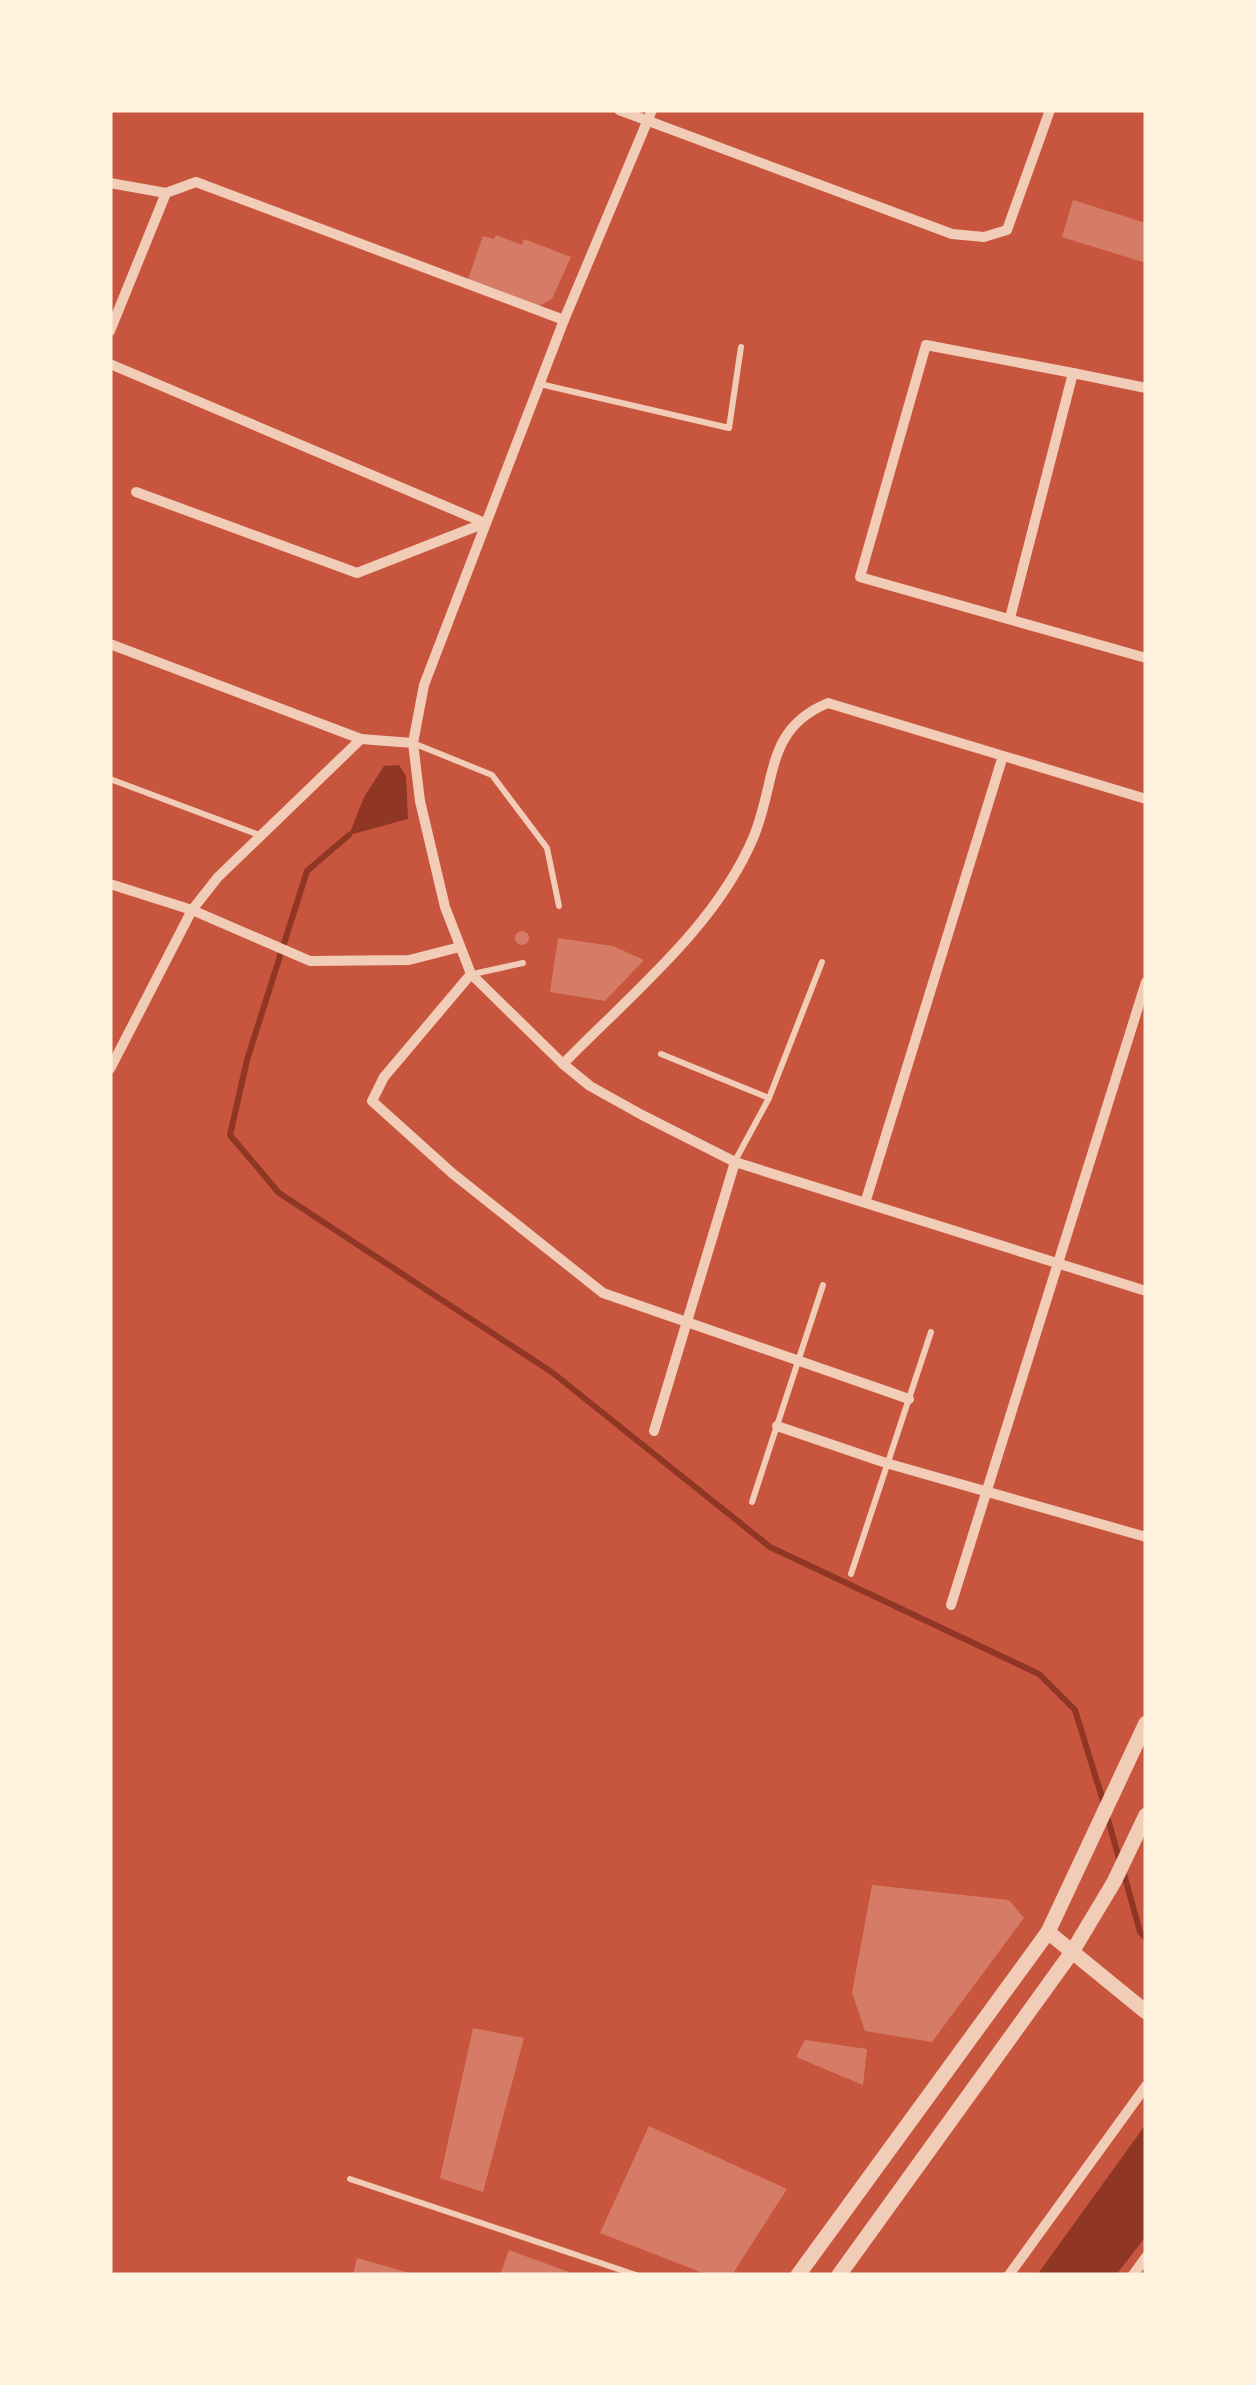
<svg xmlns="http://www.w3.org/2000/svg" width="1256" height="2385" viewBox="0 0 1256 2385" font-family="'Times New Roman',serif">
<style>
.water{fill:#8f3625}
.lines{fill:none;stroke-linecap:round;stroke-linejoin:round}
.stream{stroke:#8f3625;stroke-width:6}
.building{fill:#d67c66}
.service{stroke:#f1ccb7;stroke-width:6}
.minor{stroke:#f1ccb7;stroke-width:10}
.tertiary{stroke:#f1ccb7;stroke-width:15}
</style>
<rect width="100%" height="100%" fill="#c8553d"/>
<g class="water">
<polygon points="399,765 406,776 408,819 349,835 364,797 384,766"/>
<polygon points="1146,2124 1146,2236 1116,2275 1037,2275"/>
</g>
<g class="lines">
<g class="stream">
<polyline points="349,835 307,871 247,1060 230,1135 279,1193 553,1373 770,1547 1039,1674 1075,1710 1104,1804"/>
<polyline points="1107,1816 1120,1862"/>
<polyline points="1124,1874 1140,1932 1146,1938"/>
</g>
</g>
<g class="building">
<polygon points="1073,200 1146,223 1146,263 1062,237"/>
<polygon points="496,235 522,245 524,239 571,257 552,299 539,306 467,282 483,236 494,239"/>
<circle cx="522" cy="938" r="7"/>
<polygon points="558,938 613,946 644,960 605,1001 550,992"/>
<polygon points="872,1885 1009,1900 1024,1918 932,2042 865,2031 852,1993"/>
<polygon points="473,2028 524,2038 483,2192 440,2178"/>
<polygon points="805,2040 867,2049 863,2085 796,2057"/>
<polygon points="649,2126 787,2189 732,2275 708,2275 600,2233"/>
<polygon points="509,2250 577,2275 500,2275"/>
<polygon points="357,2258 413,2274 413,2275 353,2275"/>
</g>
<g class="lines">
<g class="service">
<polyline points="540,384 729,428 741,347"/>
<polyline points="413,743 492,775 547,848 559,906"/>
<polyline points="110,779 262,836"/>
<polyline points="473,974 523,963"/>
<polyline points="661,1054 769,1098"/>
<polyline points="735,1161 769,1098 822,962"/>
<polyline points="752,1502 823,1285"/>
<polyline points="851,1574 931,1332"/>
<polyline points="350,2179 636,2275"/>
</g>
<g class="minor">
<polyline points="619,110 952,234 984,237 1007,230 1050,110"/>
<polyline points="652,110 564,320 424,685 413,743 420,801 445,907 471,974 563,1064 590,1086 642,1115 735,1162 1146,1291"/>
<polyline points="110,183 166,193 196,182 564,320"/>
<polyline points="110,331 166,193"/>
<polyline points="110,364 485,523"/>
<polyline points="1073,373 926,345 860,577 1146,658"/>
<polyline points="136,492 357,573 485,523"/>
<polyline points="1010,618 1073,373 1146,388"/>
<polyline points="110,644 361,739"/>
<polyline points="110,884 192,910 310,961 409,960 460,947"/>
<polyline points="471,974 384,1077 372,1101 452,1173 603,1293 909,1399"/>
<path d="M 563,1064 C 630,995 716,927 754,836 C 777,779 765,729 828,703 L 1146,799"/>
<polyline points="110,1069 192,910 218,877 361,739 413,743"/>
<polyline points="866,1200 1002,759"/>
<polyline points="777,1426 886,1463 1146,1537"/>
<polyline points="654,1431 735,1162"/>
<polyline points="951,1605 1146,982"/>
<polyline points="1009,2275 1146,2086"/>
<polyline points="1133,2275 1146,2257"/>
</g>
<g class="tertiary">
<polyline points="1048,1932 1146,2012"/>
<polyline points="798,2275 1048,1932 1146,1723"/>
<polyline points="839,2275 1072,1952 1114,1882 1146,1815"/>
</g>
</g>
<rect width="1256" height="2385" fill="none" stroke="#fff3e0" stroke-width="225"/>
</svg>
